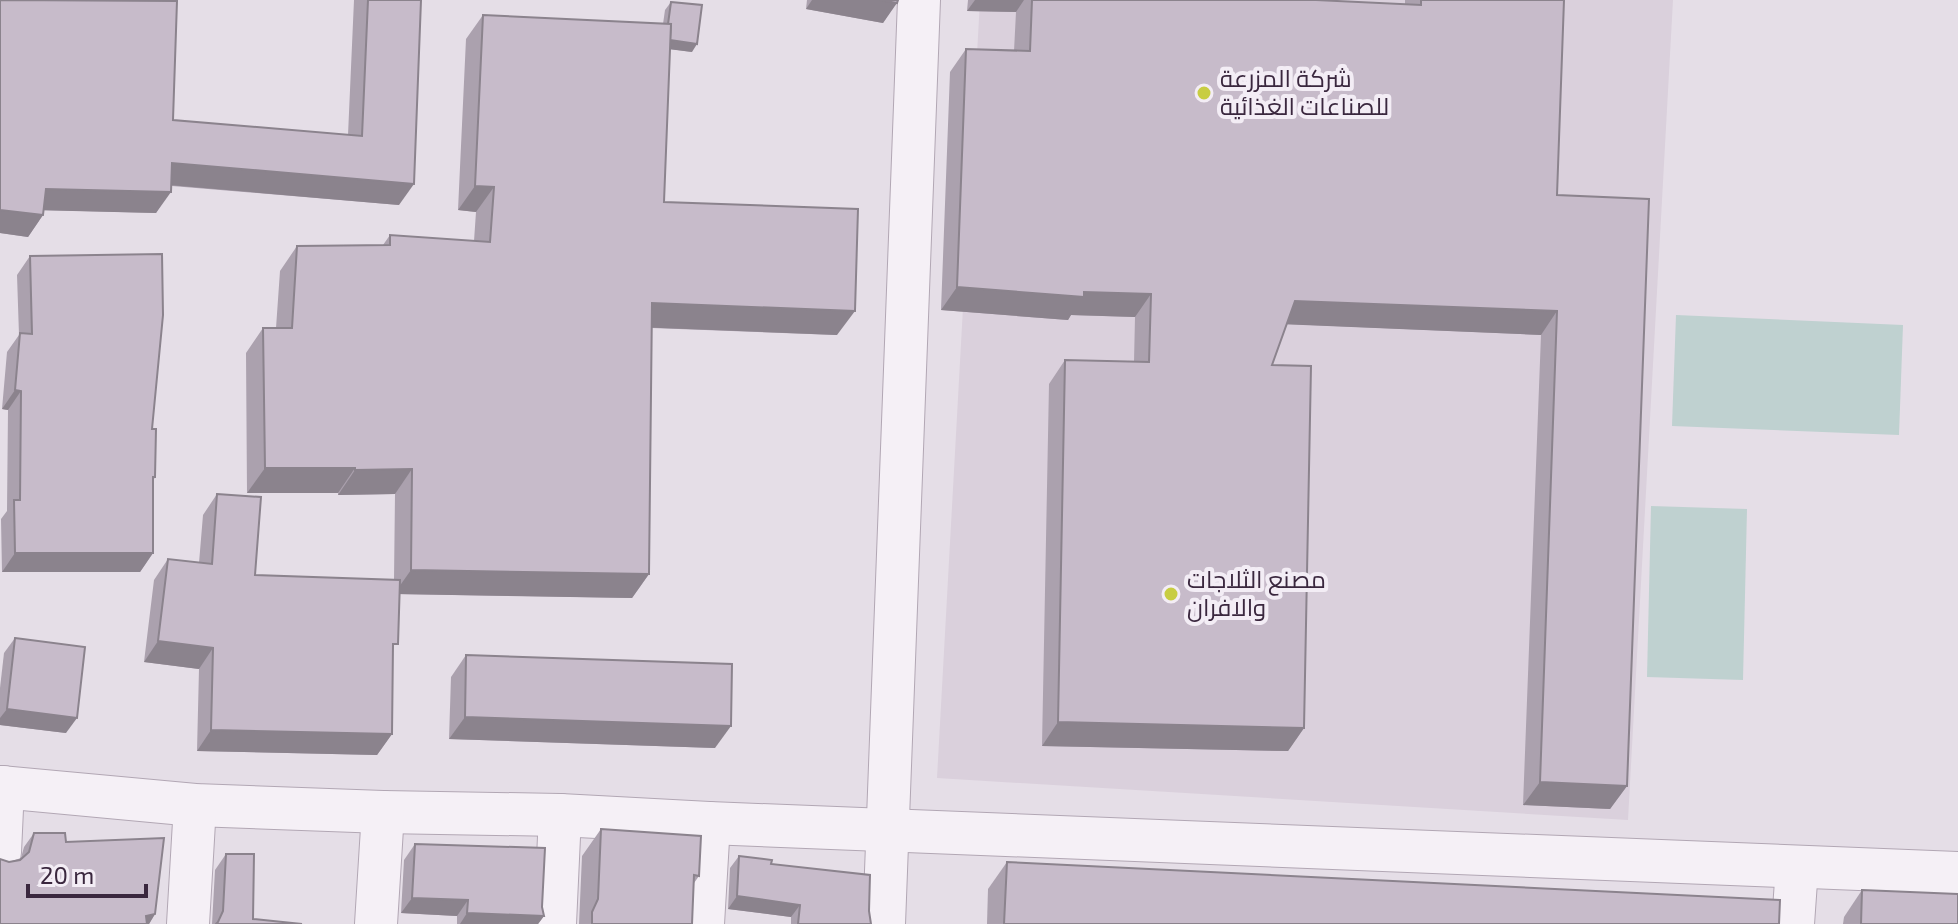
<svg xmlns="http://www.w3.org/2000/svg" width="1958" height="924" viewBox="0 0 1958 924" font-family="'Exo 2',Cairo,sans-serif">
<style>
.built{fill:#dad0dc}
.green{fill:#bfd1d0}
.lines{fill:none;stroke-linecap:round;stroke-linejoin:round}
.street-casing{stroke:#b2a7b4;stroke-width:44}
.street{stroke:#f5f0f6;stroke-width:42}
.wall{fill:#aba1ae}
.shaded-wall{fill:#8b838d}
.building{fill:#c7bbca;stroke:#8b838d;stroke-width:2}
.poi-dot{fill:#c8cd42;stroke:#f3edf5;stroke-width:3}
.labels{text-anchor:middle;stroke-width:8;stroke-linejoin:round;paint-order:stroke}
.poi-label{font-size:24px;fill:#3a273e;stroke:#f3edf5;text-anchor:start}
</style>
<rect width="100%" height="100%" fill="#e5dee7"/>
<polygon class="built" points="980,0 1673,0 1628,820 937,778"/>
<g class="green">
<polygon points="1676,315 1903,325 1899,435 1672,426"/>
<polygon points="1651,506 1747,509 1743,680 1647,677"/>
</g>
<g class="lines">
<defs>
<g id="street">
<polyline points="0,787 195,805 383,812 560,815 709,823 1958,873"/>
<polyline points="0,852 3,787"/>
<polyline points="188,924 195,805"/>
<polyline points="376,924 383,812"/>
<polyline points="555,924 560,815"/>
<polyline points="703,924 709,823"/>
<polyline points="884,924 919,0"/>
<polyline points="1793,924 1797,867"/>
</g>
</defs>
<use href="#street" class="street-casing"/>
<use href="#street" class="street"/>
</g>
<g class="wall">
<polygon points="354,0 421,0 399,205 172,186 156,213 43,210 43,215 28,237 0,233 173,120 348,135"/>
<polygon points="807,0 898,0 883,23 806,9"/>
<polygon points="968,0 1316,0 1405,4 1405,0 1564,0 1557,195 1627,786 1610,809 1523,805 1541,335 1287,324 1272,365 1304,728 1288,751 1042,746 1049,384 1065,360 1134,362 1135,317 1071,315 1068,320 941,310 950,72 966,49 1014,51 1016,12 967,11"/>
<polygon points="671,2 692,52 670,49 664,202 837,335 652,328 649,574 632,598 400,594 393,651 392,734 377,755 197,751 199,669 144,662 154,580 168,559 199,563 203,515 217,494 255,575 394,580 395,494 338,495 338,493 247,493 246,353 263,328 276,328 280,271 297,246 383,245 390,235 474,241 476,212 458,210 466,39 483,15 663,24 665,10"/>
<polygon points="30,256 152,429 155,477 153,481 153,553 140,572 2,572 1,519 7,511 8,410 2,409 7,352 19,335 17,275"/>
<polygon points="15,638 66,733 0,725 0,688 4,653"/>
<polygon points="466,655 715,748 449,739 451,677"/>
<polygon points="601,829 699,876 694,883 692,924 579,924 582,856"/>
<polygon points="34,833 66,842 155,914 149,924 0,924 9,862 21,858 24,847"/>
<polygon points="415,844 542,907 544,916 538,924 457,924 457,916 401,913 404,860"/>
<polygon points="226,854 253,919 302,924 212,924 215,870"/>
<polygon points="739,856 771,864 869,911 871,924 791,924 791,917 728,909 730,868"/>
<polygon points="1007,862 1779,924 987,924 988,889"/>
<polygon points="1862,890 1958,924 1843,924 1844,917"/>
</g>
<g class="shaded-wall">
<polygon points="812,0 880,0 897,3 883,23 806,9"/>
<polygon points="975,0 1024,0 1016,12 967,11"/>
<polygon points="666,40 697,44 692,52 660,48"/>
<polygon points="172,163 414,184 399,205 157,184"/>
<polygon points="475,186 494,187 476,212 458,210"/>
<polygon points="46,189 171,192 156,213 31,210"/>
<polygon points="0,210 43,215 28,237 0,233"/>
<polygon points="957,287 1084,292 1151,294 1135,317 1071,315 1068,320 941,310"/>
<polygon points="1295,301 1557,311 1541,335 1279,324"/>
<polygon points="652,303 855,311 837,335 635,327"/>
<polygon points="15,390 21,391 8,410 2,409"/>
<polygon points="265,468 355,468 338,493 247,493"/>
<polygon points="412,469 395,494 338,495 355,470"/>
<polygon points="15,553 153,553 140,572 2,572"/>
<polygon points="411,570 649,574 632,598 394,594"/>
<polygon points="158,641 213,648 199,669 144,662"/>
<polygon points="7,709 77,718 66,733 0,725 0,718"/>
<polygon points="465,717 731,726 715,748 449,739"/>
<polygon points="1058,722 1304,728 1288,751 1042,746"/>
<polygon points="211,730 392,734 377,755 197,751"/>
<polygon points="1540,782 1627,786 1610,809 1523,805"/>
<polygon points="737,896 800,905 791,917 728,909"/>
<polygon points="412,898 468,900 457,916 401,913"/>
<polygon points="467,913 544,916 538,924 460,924"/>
<polygon points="155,914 149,924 140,924 146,916"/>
</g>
<g class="building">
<polygon points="0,0 177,1 173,120 362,136 368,0 421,0 414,184 172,163 171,192 46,189 43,215 0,210"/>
<polygon points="880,0 898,0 897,3"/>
<polygon points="1032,0 1316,0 1421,5 1421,0 1564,0 1557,195 1649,199 1627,786 1540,782 1557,311 1295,301 1272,365 1311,366 1304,728 1058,722 1065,360 1149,362 1151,294 1084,292 1084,297 957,287 966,49 1030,51"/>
<polygon points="671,2 702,5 697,44 670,40 671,24 668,24"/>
<polygon points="483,15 671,24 664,202 858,209 855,311 652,303 649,574 411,570 412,469 355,470 355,468 265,468 263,328 292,328 297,246 390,245 390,235 490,242 494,187 475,186"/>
<polygon points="162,254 163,315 152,429 156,429 155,477 153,477 153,553 15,553 14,500 20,500 21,391 15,390 20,333 32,334 30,256"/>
<polygon points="217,494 261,497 255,575 400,580 398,644 393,644 392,734 211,730 213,648 158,641 168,559 212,564"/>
<polygon points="15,638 85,647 77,718 7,709"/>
<polygon points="466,655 732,664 731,726 465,717"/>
<polygon points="601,829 701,836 699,876 694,875 692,924 592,924 592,912 598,899"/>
<polygon points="34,833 65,833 66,842 164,838 155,914 146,916 147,924 0,924 0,859 9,862 20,860 29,852"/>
<polygon points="415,844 545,848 542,907 544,916 467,913 468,900 412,898"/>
<polygon points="226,854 254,854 253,919 302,924 216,924 218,922 223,911"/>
<polygon points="739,856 772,860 771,864 870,875 869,911 871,924 798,924 800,905 737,896"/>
<polygon points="1007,862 1780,900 1779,924 1004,924"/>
<polygon points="1862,890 1958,894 1958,924 1861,924"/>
</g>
<g class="poi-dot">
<circle cx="1204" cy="93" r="8"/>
<circle cx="1171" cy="594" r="8"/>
</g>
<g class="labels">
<g class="poi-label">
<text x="1220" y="87">شركة المزرعة<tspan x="1220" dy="28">للصناعات الغذائية</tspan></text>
<text x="1187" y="588">مصنع الثلاجات<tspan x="1187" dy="28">والافران</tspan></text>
</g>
</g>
<path d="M28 884v12h118v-12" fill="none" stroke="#3a273e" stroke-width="4"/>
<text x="40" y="884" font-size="24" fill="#3a273e" stroke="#f3edf5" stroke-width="6" paint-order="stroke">20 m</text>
</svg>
